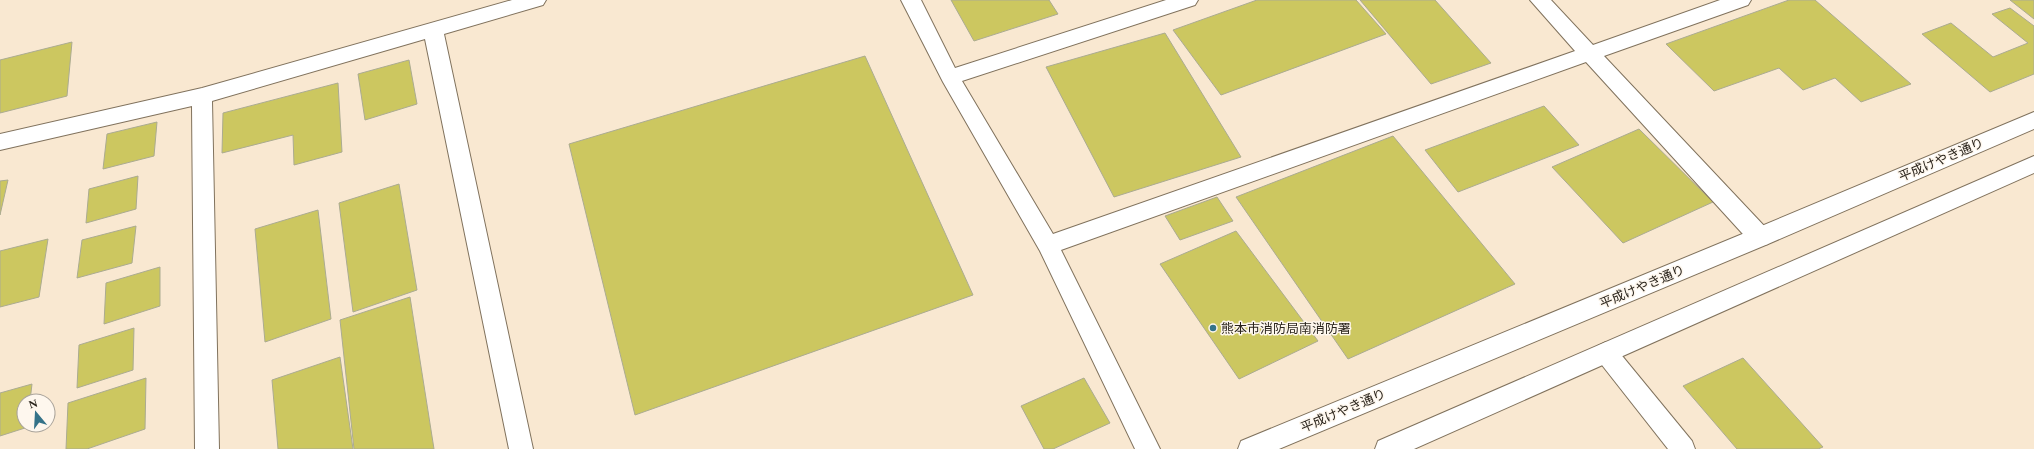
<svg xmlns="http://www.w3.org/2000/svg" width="2034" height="449" viewBox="0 0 2034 449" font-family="Spectral,'Noto Sans JP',serif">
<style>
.building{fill:#ccc760;stroke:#abab91}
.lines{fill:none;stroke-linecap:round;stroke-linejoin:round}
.minor-casing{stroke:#80725d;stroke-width:2}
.tertiary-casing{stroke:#80725d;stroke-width:2}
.minor{fill:#fff;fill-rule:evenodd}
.tertiary{fill:#fff;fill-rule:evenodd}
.poi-dot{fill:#357389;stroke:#fef7ee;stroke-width:1.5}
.labels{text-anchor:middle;stroke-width:3;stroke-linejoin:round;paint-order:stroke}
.street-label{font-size:13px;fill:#2a241c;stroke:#fef7ee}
.poi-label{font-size:13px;fill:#2a241c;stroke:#fef7ee;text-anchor:start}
</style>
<rect width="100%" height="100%" fill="#f9e8d1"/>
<g class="building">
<polygon points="951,0 1049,0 1058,14 974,41"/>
<polygon points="1257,0 1356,0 1386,34 1221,95 1173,30"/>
<polygon points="1360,0 1435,0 1491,63 1431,84"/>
<polygon points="1789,0 1815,0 1911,84 1861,102 1835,78 1803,90 1779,68 1714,91 1666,44"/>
<polygon points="2010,0 2034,0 2034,19"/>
<polygon points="2010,8 2034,26 2034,74 1990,92 1922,34 1951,23 1993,57 2028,43 1992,14"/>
<polygon points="1165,33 1241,157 1114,197 1046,67"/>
<polygon points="72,42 67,96 0,113 0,60"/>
<polygon points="865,56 973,295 635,415 569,144"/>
<polygon points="409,60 417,104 365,120 358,74"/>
<polygon points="338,83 342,152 294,165 293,135 222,153 223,113"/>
<polygon points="1544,106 1579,145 1458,192 1425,150"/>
<polygon points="157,122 154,156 103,169 107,134"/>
<polygon points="1639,129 1713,202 1623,243 1552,167"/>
<polygon points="1393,136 1515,284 1348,359 1236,197"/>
<polygon points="138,176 136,209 86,223 89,189"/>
<polygon points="8,180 0,215 0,181"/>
<polygon points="399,184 417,290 353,312 339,203"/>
<polygon points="1217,197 1233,221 1180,240 1165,216"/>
<polygon points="318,210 331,319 265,342 255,229"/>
<polygon points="136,226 132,263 77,278 82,240"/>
<polygon points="1236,231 1318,341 1239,379 1160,264"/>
<polygon points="48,239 39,297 0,307 0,251"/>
<polygon points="160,267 160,306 104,324 106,283"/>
<polygon points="410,297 434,449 354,449 340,320"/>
<polygon points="134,328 133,370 77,388 79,345"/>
<polygon points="340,357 353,449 278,449 272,380"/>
<polygon points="1743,358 1823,447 1818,449 1737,449 1683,386"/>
<polygon points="146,378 145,429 87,449 66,449 68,403"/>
<polygon points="1084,378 1110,423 1053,449 1044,449 1021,406"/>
<polygon points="32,384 30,401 24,401 24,425 28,425 28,427 0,436 0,393"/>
</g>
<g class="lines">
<defs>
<g id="minor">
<polygon points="512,0 546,0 543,5 444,34 533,449 509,449 425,39 212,101 219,449 195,449 192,106 0,150 0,134 202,88"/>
<polygon points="901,0 921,0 955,68 1166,0 1198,0 1195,5 962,81 1053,234 1575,51 1530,0 1551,0 1593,45 1720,0 1751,0 1748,5 1604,56 1768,230 1771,237 1768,244 1760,246 1752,244 1586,62 1061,250 1160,449 1135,449 1040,251 943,82"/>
<polygon points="1606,342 1614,346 1692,441 1695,449 1668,449 1598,360 1594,353 1598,346"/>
</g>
<g id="tertiary">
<polygon points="2034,112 2034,129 1768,244 1279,449 1238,449 1241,441 1752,230"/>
<polygon points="2034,156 2034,173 1414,449 1375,449 1378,441"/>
</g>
</defs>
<use href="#minor" class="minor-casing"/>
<use href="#tertiary" class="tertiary-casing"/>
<use href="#minor" class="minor"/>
<use href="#tertiary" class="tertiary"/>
</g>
<circle class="poi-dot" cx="1213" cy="328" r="4"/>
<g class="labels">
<g class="street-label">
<text transform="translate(1941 159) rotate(-23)" y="5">平成けやき通り</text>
<text transform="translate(1642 286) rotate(-23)" y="5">平成けやき通り</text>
<text transform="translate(1343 410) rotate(-23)" y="5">平成けやき通り</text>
</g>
<g class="poi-label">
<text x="1221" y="333">熊本市消防局南消防署</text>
</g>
</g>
<g transform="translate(36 413) rotate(342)"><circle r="19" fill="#fef7ee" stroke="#a9a39a"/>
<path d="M0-3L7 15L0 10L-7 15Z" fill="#357389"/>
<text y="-6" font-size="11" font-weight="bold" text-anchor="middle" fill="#2a241c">N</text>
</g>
</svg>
